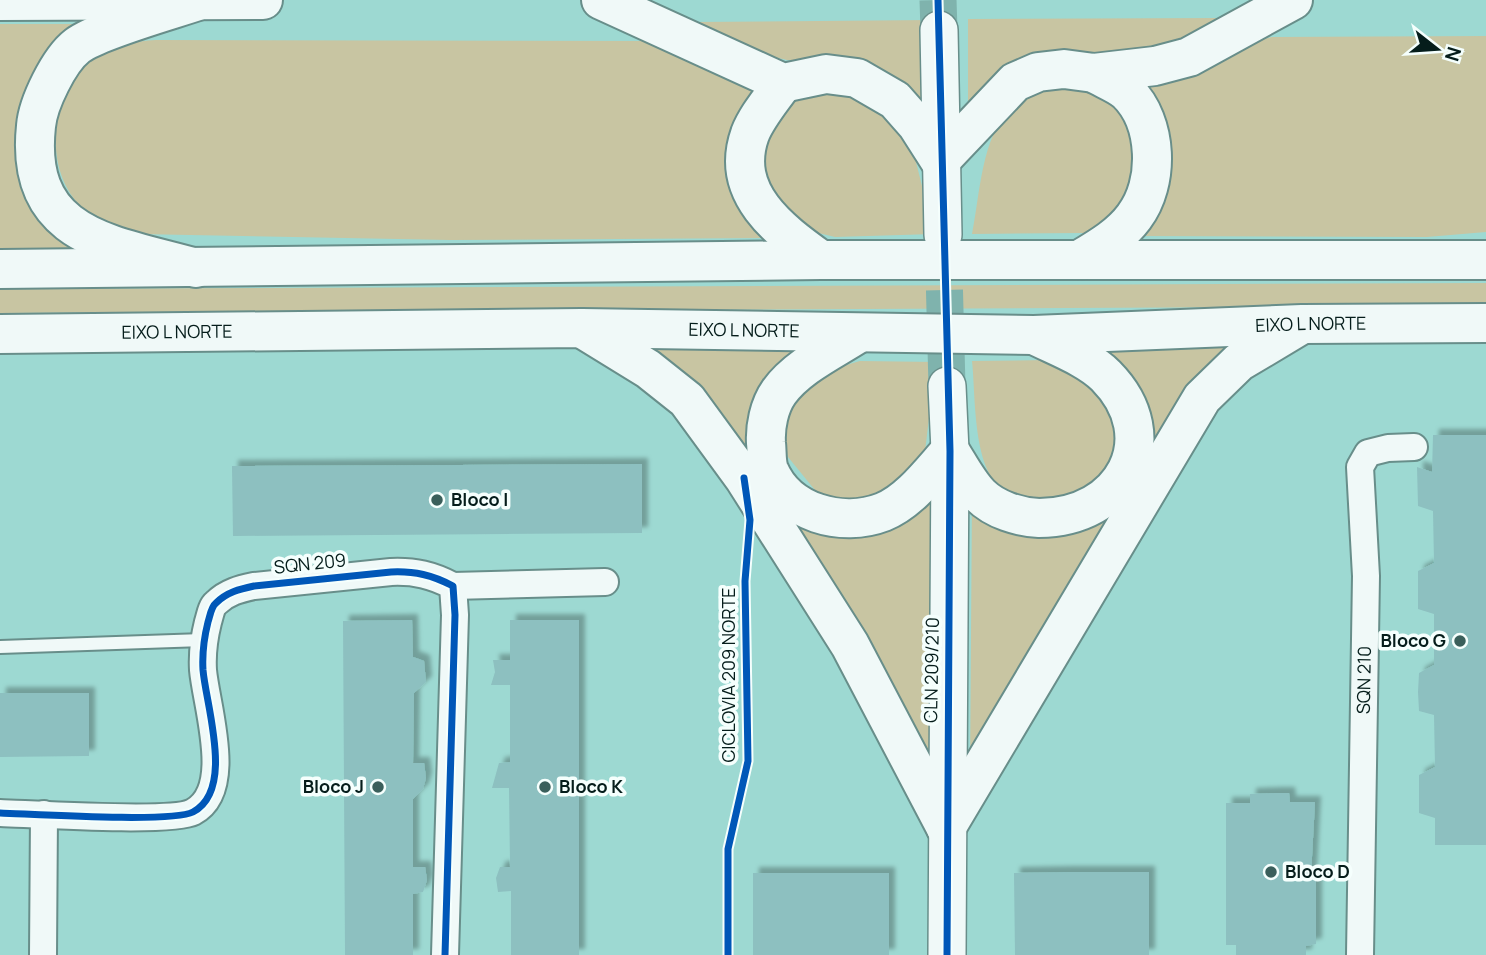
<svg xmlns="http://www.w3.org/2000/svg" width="1486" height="955" viewBox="0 0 1486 955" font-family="Manrope,sans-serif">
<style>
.green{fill:#c8c5a2}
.building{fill:#8dc0c0;filter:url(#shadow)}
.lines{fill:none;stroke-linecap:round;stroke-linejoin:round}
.secondary-tunnel{stroke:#7fb3ad;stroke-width:37;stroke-dasharray:37 18;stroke-linecap:butt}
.lane-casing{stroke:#688e8a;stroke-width:16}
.street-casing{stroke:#688e8a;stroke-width:30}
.secondary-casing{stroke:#688e8a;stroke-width:40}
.primary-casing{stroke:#688e8a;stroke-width:42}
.highway-casing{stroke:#688e8a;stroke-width:42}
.lane{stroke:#f0f9f8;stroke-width:12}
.street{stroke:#f0f9f8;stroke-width:26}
.secondary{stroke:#f0f9f8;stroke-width:37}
.primary{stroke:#f0f9f8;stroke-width:38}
.highway{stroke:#f0f9f8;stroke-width:38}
.cycleway-casing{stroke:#f5fffd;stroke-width:11}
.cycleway{stroke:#0057b8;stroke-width:7}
.poi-dot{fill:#3a5f5b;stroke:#f5fffd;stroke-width:2.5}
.labels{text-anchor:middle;stroke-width:7;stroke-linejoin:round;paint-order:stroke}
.street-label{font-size:18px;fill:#051d1b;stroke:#f5fffd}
.poi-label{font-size:18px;font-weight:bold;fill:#051d1b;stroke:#f5fffd;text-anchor:start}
</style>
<defs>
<filter id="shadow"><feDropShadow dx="6" dy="-6" stdDeviation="2" flood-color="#0004"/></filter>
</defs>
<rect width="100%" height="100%" fill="#9dd9d2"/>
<g class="green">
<polygon points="1221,18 1172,49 1088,57 968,122 968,19"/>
<polygon points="932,20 933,123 919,97 902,83 821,61 787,60 753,52 695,22"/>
<polygon points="0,24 84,24 24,106 88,252 0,253"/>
<polygon points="1486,36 1486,232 1427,237 1134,236 1133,88 1247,43 1272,37"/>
<path d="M 156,40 L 656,41 L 766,89 L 750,111 L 772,238 L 450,240 L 137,234 C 122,230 106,225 93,216 C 40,182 46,92 95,58 C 114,45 135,41 156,40 Z"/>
<polygon points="825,87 869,93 912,146 934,234 835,237 806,230 765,182 763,167 768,136 789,103"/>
<path d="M 1044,87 L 1095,90 L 1125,112 L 1139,151 L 1131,195 L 1098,228 L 1085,233 L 972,234 C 980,195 981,137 1011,108 C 1019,99 1033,93 1044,87 Z"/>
<polygon points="1486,283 1486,306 0,313 0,289"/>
<polygon points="1256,345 970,775 972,495 1003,520 1135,480 1089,346"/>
<path d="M 812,346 L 767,394 L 793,511 L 934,492 L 936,772 L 739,439 C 715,403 683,376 649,349 Z"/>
<path d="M 1049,360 L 1107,387 L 1119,451 L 1103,484 L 1058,506 C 1043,502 1020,500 1006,492 C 972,473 976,397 972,361 Z"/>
<polygon points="860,361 936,362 924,459 918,472 859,507 819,495 788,457 783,440 783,422 794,400 829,370"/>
</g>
<g class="building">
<polygon points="1433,435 1486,435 1486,845 1435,845 1435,818 1419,813 1419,775 1435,767 1434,715 1419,711 1418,692 1419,673 1434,665 1434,614 1418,609 1418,571 1434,563 1433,511 1418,506 1417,467 1432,472"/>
<polygon points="642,464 642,533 233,536 232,466"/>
<polygon points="412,620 413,657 424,661 426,682 414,693 413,763 424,763 426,778 423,789 413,799 413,867 425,867 427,880 423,892 413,894 413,955 345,955 343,621"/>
<polygon points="510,620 579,620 579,955 511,955 511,891 498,892 496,878 500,867 510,867 509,788 492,788 499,763 510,762 510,685 491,685 495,672 493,660 510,660"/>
<polygon points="0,693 89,693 89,756 0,757"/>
<polygon points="1275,793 1289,793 1290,802 1315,802 1311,875 1316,874 1316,944 1306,946 1306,955 1236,955 1236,945 1226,945 1226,803 1250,803 1250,794"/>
<polygon points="1067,872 1149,872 1149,955 1015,955 1014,873"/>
<rect x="753" y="873" width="136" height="82"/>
</g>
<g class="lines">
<g class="secondary-tunnel">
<polyline points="938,0 939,30"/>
<polyline points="943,235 947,386"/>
</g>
<defs>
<polyline id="lane" points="0,647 203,640"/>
<g id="street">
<polyline points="453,586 605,582"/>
<path d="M 0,813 C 32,814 172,823 193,812 C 235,790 206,706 203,670 C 202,653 204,638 208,622 C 210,616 211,607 216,603 C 227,592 240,589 254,586 L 391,572 C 415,571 432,575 453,586 L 455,615 L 445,955"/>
<polyline points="43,955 44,814"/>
<path id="s1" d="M 1360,955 L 1366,576 L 1360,467 L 1368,453 L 1388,448 L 1414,447"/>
</g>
<g id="secondary">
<polyline points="939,30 943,235"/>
<polyline points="947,386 950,451 947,955"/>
</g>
<g id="primary">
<polyline points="0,269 821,260 1486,260"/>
<polyline points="583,329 648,369 687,400 744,478 850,645 946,828"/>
<path id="s2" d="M 0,334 L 582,328 L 1034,335 L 1302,324 L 1486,323"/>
<path d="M 856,335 C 831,351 797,367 779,392 C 769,406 765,427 766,443 C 767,451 766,462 769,470 C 787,513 842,528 883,512 C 910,501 931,472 950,451 C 959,465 968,483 980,495 C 995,510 1019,517 1039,518 C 1123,518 1167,438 1106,376 C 1088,358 1058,347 1036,336"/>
<polyline points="946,828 1202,398 1239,362 1301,325"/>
</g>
<g id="highway">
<polyline points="601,0 783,83 826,74 857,78 895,100 917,125 940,161 1015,82 1038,72 1064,69 1094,73 1155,66 1189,57 1293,0"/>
<polyline points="0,1 263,0"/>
<path d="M 783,83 C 772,99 757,116 750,134 C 729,193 779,230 821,260"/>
<path d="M 1079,260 C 1099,248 1120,236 1134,217 C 1160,183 1158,122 1127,92 C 1118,84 1104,79 1094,73"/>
<path d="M 196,268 C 111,244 24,238 36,126 C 38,103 59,60 77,46 C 98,30 172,10 201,0"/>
</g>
</defs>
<use href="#lane" class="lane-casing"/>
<use href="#street" class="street-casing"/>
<use href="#secondary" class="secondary-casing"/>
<use href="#primary" class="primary-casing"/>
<use href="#highway" class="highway-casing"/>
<use href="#lane" class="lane"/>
<use href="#street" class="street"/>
<use href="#secondary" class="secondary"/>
<use href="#primary" class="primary"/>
<use href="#highway" class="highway"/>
<defs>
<g id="cycleway">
<polyline points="938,0 950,451 947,955"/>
<path d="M 0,813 C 32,814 172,823 193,812 C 235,790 206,706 203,670 C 202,653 204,638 208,622 C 210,616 211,607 216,603 C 227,592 240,589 254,586 L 391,572 C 415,571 432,575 453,586 L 455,615 L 445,955"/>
<polyline points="728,955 728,849 748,761 745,581 750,520 744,478"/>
</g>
</defs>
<use href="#cycleway" class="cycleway-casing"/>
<use href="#cycleway" class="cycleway"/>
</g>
<g class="poi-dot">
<circle cx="437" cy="500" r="7"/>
<circle cx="1460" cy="641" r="7"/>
<circle cx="378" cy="787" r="7"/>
<circle cx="545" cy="787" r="7"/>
<circle cx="1271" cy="872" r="7"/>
</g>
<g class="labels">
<g class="street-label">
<text dy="6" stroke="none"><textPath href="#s2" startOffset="1311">EIXO L NORTE</textPath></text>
<text dy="6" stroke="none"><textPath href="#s2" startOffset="177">EIXO L NORTE</textPath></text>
<text dy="6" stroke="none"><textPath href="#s2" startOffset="744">EIXO L NORTE</textPath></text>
<text transform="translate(310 564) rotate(-6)" y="6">SQN 209</text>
<text transform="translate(932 670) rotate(-89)" y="6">CLN 209/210</text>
<text transform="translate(729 675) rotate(-90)" y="6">CICLOVIA 209 NORTE</text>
<text dy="6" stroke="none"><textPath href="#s1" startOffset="275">SQN 210</textPath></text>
</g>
<g class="poi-label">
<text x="451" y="506">Bloco I</text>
<text x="1446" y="647" text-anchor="end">Bloco G</text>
<text x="364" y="793" text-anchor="end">Bloco J</text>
<text x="559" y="793">Bloco K</text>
<text x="1285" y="878">Bloco D</text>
</g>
</g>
<g transform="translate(1437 49) rotate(107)" stroke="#f5fffd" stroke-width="5" paint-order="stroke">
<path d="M0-5L12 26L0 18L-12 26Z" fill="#051d1b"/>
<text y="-10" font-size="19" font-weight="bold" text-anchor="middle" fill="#051d1b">N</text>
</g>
</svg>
